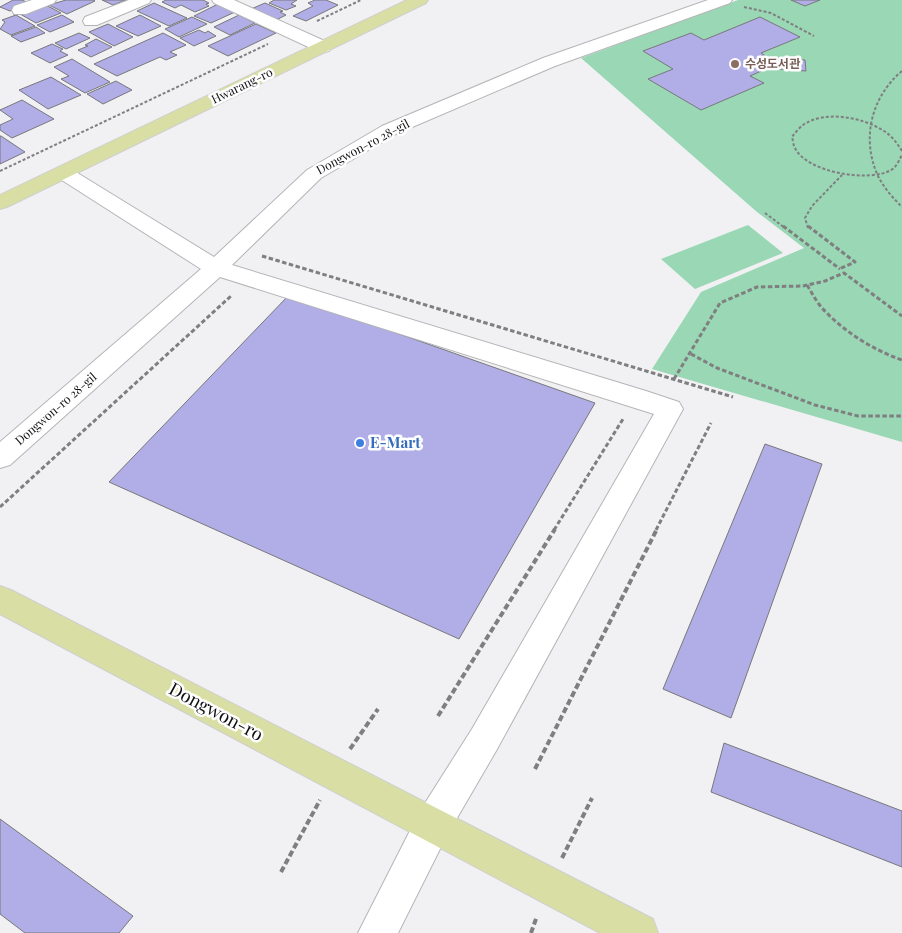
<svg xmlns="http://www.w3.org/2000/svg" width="902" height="933" viewBox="0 0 902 933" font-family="'Playfair Display','Noto Sans KR',serif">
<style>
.green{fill:#9ad7b4}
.building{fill:#b0ade7;stroke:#78787b}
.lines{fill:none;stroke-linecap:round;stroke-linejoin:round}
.minor-casing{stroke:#b5b5b8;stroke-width:2}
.major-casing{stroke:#cfcfcf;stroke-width:2}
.path-far2{stroke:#7f7f81;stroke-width:2;stroke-dasharray:3 2;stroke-linecap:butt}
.path-far1{stroke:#7f7f81;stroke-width:3;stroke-dasharray:4.5 2.5;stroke-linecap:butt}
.path{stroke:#7f7f81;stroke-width:4;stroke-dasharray:6 3;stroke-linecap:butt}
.minor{fill:#fff;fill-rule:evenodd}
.major{fill:#d9dfa4;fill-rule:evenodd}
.education-dot{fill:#8d6e63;stroke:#fefeff;stroke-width:2}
.shop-dot{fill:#3f7fe0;stroke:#fefeff;stroke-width:2}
.labels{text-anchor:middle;stroke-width:5;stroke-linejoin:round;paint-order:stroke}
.far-education-label{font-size:12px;font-weight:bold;fill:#785e54;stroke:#fefeff;text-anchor:start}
.far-street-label{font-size:12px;fill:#0f0f11;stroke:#fefeff}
.shop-label{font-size:15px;font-weight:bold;fill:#366cbe;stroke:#fefeff;text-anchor:start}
.near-street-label{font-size:18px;fill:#0f0f11;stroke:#fefeff}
</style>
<rect width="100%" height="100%" fill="#f1f1f4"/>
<g class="green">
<polygon points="738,0 902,0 902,442 652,369 701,292 804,248 757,212 581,58"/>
<polygon points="748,225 783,253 695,289 661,259"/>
</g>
<g class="building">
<polygon points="13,0 22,0 29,3 10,11 0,7"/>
<polygon points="66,0 94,0 95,1 67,14 49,5"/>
<polygon points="102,0 126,0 113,5"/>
<polygon points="166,0 203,0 209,3 206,4 209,6 195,12 181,5 175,8 162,2"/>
<polygon points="274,0 297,0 291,4 296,6 286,10 269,3"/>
<polygon points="315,0 326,0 338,5 306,21 293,16 313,6 308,3"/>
<polygon points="791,0 820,0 805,6"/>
<polygon points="154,3 187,18 169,26 137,11"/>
<polygon points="265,3 283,11 280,12 286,15 276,20 251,9"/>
<polygon points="44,4 61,13 36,23 20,14"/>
<polygon points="218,4 235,12 211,23 194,16"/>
<polygon points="16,15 35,26 11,35 0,29 5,22 2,20"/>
<polygon points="62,15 74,22 50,32 37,25"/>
<polygon points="140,15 161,26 138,36 116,26"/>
<polygon points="239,15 255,23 230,35 214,27"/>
<polygon points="192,17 207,24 179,37 165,29"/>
<polygon points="760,17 800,37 761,53 767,57 805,60 806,71 768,68 750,76 764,83 701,110 648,79 673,69 643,51 691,33 704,40"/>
<polygon points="108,24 133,37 114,46 89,32"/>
<polygon points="256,24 276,33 228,56 208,46"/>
<polygon points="36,27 45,33 21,42 11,36"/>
<polygon points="199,30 205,33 208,31 216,36 194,46 180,38"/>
<polygon points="79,33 90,38 66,49 55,43"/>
<polygon points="163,33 186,45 170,52 177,55 166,60 160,57 117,76 94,64"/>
<polygon points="96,39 112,47 91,57 78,50 88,46 85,45"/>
<polygon points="52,44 63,49 60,51 68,55 50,63 31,53"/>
<polygon points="72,59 110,82 85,93 61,79 69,76 54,67"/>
<polygon points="51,77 81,95 48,109 19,90"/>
<polygon points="116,81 132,90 103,104 87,94"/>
<polygon points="22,100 54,119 12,138 0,130 0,125 13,119 0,110"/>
<polygon points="0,136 1,136 25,152 0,164"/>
<polygon points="289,295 595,403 459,639 109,482"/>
<polygon points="765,444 822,464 731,718 663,689"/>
<polygon points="724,743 902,811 902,867 711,792"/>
<polygon points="0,819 133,916 119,933 25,933 0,914"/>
</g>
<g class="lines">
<defs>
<g id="minor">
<polygon points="32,0 56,0 54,3 26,14 14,14 12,10 14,6"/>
<polygon points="129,0 151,0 149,3 97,25 85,25 83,21 85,17"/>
<polygon points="212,0 234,0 329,43 332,47 329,51 323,52 317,51 214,3"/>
<polygon points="708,0 732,0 730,3 555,66 396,134 321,178 232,265 646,391 679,402 683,409 496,751 446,837 398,933 358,933 420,811 472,729 654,414 220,277 10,465 0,468 0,442 201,269 57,177 54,173 57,169 64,167 71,169 214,257 307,170 382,126 543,58"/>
</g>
<g id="major">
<polygon points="407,0 428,0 426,3 7,207 0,209 0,195"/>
<polygon points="0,586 11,590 653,919 658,933 600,933 0,614"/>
</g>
</defs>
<use href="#minor" class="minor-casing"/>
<use href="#major" class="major-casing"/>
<g class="path-far2">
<polyline points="744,7 771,13 814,36"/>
<polyline points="317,21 361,0"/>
<path d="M 902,71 C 871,97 861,139 878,176 C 884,188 893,198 902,207"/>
<path d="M 902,151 C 897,143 892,136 884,131 C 863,117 824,110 803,125 C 799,128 795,133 792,137 C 793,140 793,145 795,148 C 806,172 869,183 891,170 C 896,168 899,160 902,155"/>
<polyline points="0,171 268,44"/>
<polyline points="765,213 785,228"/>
<polyline points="808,228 805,218 812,206 842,175"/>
</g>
<g class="path-far1">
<polyline points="783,226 840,269"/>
<polyline points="808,226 855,262 839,269"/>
<polyline points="262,256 733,397"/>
<path d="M 807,285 C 812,293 816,301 822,308 C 843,331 873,350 902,360"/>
<polyline points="691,354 717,368 815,405 858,416 902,416"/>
<polyline points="674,379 720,303 757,287 803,286 825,281 844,273 902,316"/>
<polyline points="0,507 231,296"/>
<polyline points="554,530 623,419"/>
<polyline points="656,530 711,423"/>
</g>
<g class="path">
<polyline points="438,716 555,529"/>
<polyline points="350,749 378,709"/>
<polyline points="535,769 657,529"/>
<polyline points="562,858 592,798"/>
<polyline points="281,872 320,800"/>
<polyline points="531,933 537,916"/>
</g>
<use href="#minor" class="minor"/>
<use href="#major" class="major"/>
</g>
<circle class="education-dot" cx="735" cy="64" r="5"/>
<circle class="shop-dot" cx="360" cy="443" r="5"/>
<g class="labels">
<g class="far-education-label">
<text x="745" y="68">수성도서관</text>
</g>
<g class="far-street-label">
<text transform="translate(242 86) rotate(-26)" y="4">Hwarang-ro</text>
<text transform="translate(363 147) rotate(-28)" y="4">Dongwon-ro 28-gil</text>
<text transform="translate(56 409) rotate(-41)" y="4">Dongwon-ro 28-gil</text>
</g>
<g class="shop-label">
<text x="370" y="448">E-Mart</text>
</g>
<g class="near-street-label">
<text transform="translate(216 712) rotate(28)" y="6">Dongwon-ro</text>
</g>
</g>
</svg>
